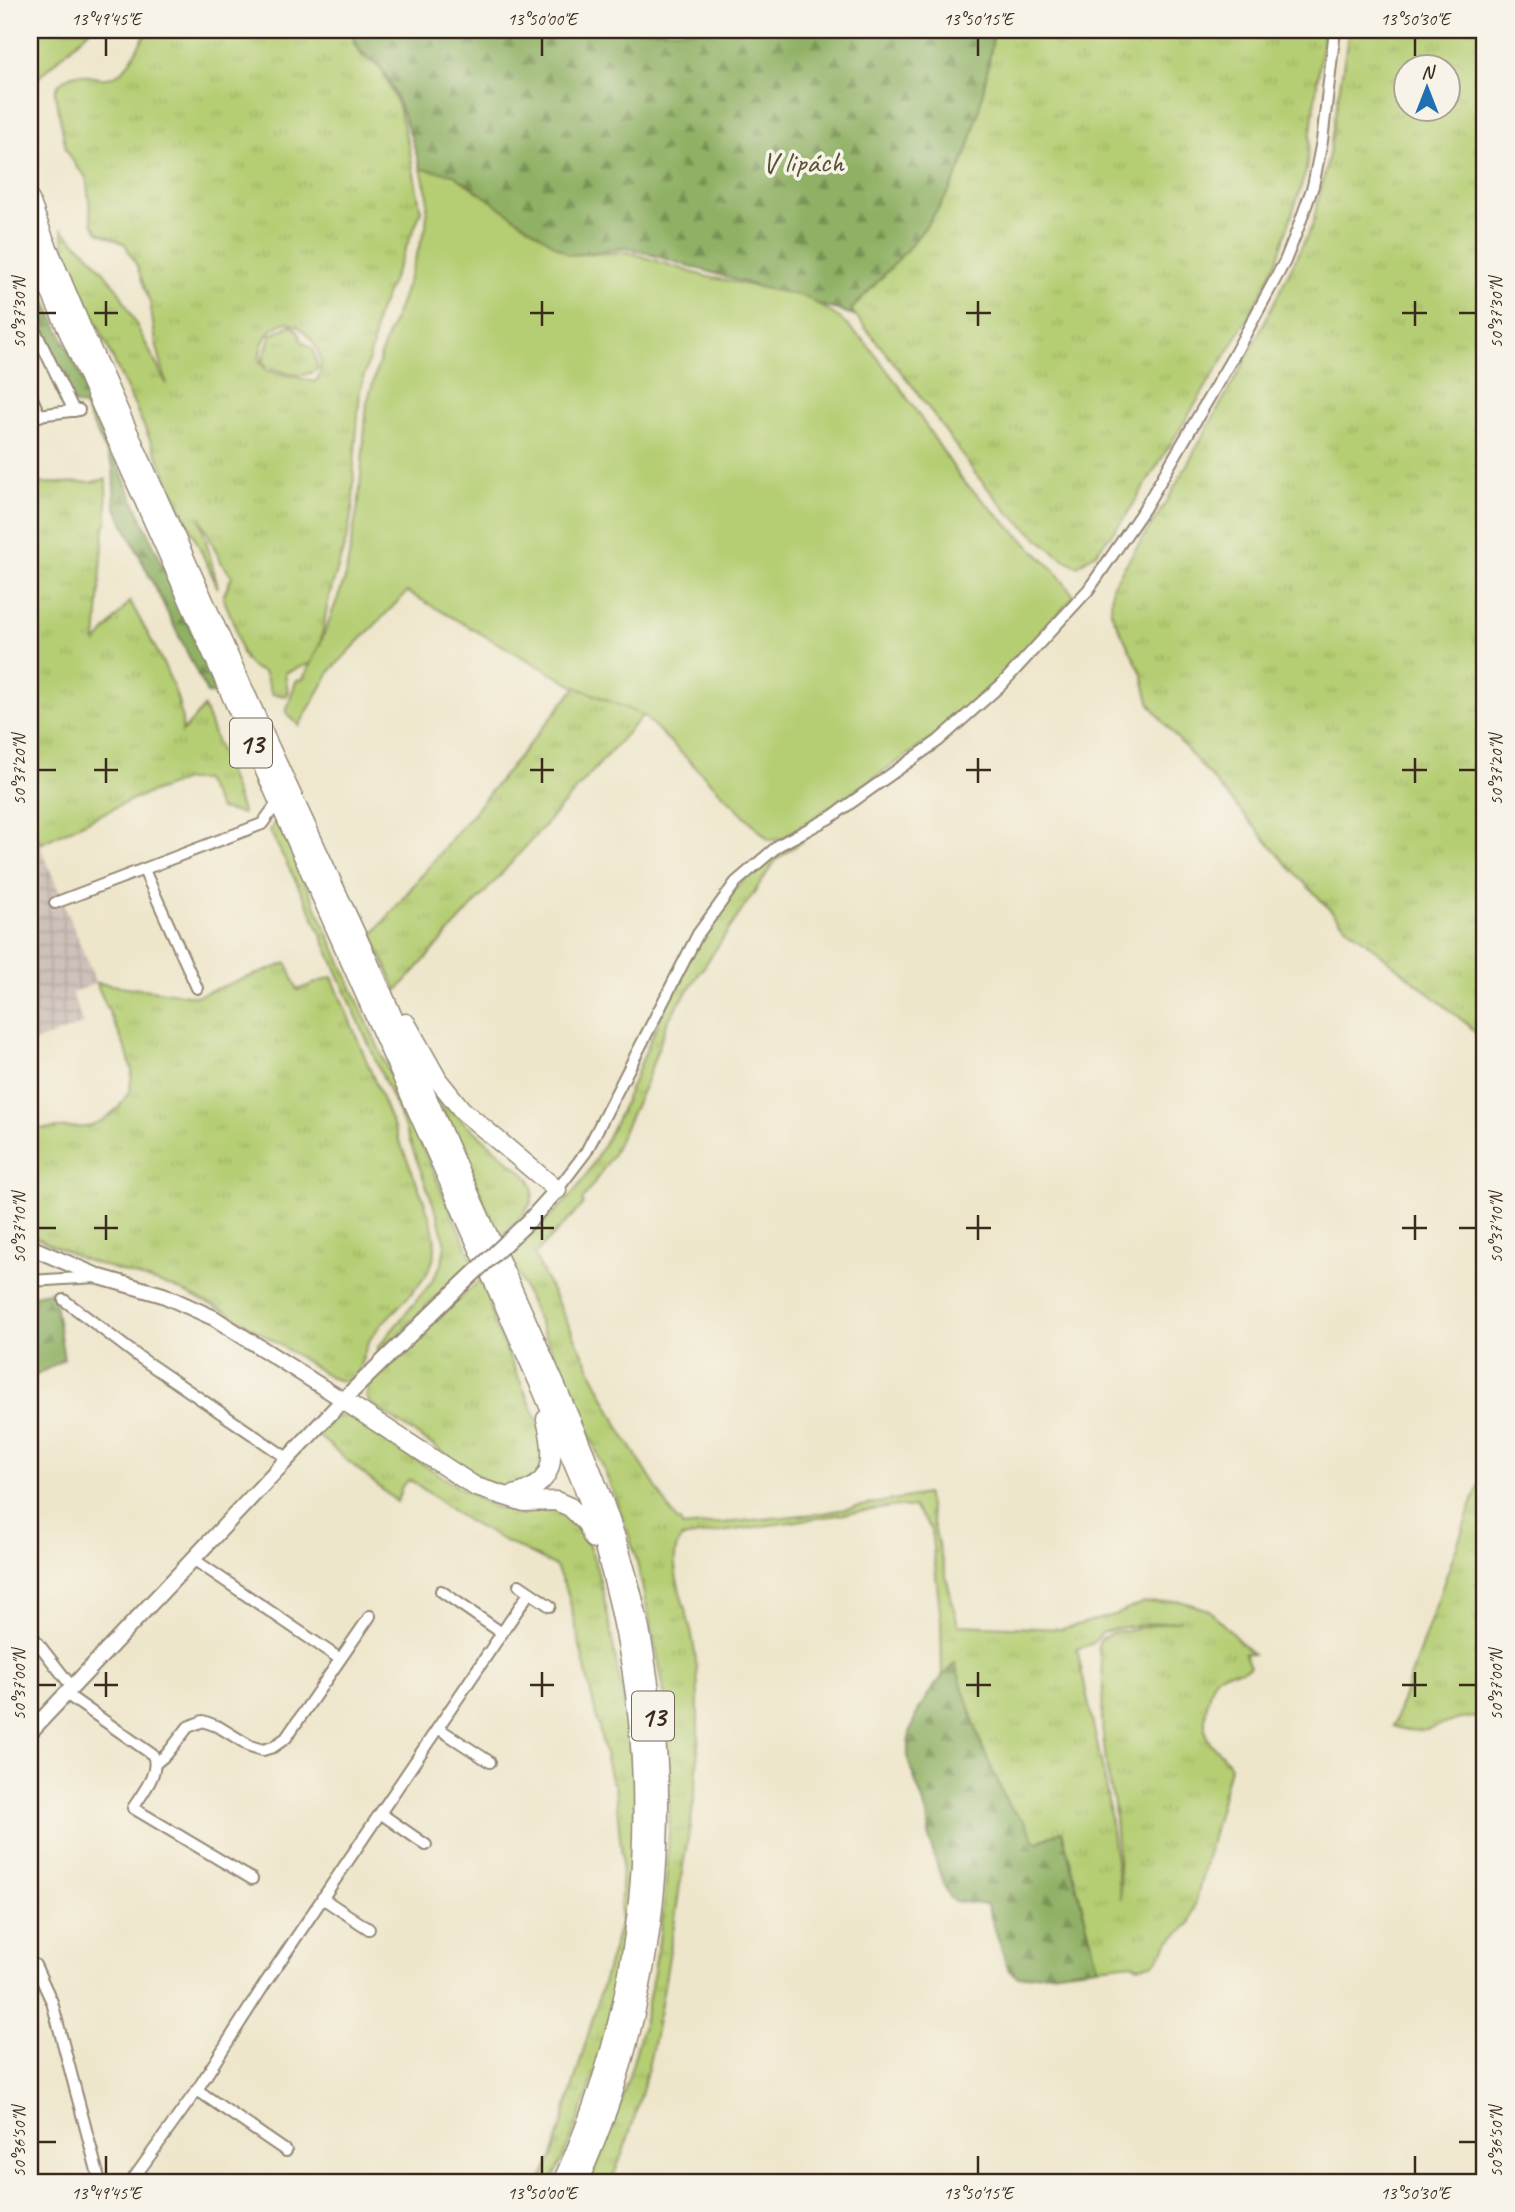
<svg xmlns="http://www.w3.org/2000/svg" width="1515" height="2212" viewBox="0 0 1515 2212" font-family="Caveat,sans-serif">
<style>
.industrial{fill:url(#industrial-grid)}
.grass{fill:url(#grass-tufts);stroke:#787c48;stroke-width:2;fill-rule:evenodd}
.forest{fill:url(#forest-firs);stroke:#666e42;stroke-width:2}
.green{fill:#b5ce73;stroke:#787c48;stroke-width:2}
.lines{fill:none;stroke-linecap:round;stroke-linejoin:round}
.minor-casing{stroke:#948874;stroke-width:14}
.tertiary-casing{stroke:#948874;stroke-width:18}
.trunk-casing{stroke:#948874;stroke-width:21}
.minor{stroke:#fff;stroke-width:10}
.tertiary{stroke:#fff;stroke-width:14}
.trunk{stroke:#fff;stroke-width:18}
.tertiary-bridge-casing{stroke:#948874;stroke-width:18;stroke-linecap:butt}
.tertiary-bridge{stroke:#fff;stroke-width:14}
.ticks{fill:none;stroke:#3b2a1e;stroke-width:2.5}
.labels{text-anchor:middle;stroke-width:7;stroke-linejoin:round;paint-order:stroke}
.shield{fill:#f7f3e8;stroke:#73665b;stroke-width:2}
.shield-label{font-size:28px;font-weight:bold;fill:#3b2a1e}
.park-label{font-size:30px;fill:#5a5333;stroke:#f7f3e8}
.neatline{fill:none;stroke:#3b2a1e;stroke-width:2.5}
.ticks-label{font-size:18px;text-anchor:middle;fill:#3b2a1e}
</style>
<defs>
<pattern id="industrial-grid" width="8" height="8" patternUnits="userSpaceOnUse" patternTransform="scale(1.75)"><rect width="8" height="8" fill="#cec1b9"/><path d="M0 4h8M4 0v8" fill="none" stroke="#b2a69f"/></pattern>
<pattern id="grass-tufts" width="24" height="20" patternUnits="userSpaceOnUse" patternTransform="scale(1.75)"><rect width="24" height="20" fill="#b5ce73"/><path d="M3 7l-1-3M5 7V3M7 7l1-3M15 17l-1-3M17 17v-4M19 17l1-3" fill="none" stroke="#9db163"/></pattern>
<pattern id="forest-firs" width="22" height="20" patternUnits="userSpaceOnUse" patternTransform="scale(1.75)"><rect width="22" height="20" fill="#90b165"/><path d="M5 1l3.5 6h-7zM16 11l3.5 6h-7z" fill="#779053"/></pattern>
</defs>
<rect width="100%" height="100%" fill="#f7f3e8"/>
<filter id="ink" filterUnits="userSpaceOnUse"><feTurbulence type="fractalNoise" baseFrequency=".0143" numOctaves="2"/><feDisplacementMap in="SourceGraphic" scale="14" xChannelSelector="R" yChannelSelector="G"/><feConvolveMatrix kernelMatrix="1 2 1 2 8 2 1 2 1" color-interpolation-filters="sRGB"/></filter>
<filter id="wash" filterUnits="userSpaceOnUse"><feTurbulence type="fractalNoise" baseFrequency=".00686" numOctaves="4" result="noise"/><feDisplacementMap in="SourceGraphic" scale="28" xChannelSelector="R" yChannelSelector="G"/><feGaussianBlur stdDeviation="1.57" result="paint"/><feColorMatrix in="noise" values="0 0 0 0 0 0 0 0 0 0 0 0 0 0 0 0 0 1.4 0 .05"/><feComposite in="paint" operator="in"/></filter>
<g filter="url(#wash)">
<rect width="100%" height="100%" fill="#eee6cb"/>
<polygon class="industrial" points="30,820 96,983 72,993 83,1024 30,1044"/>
<g class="grass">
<path d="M 149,30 L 352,30 L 354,44 L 363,57 L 381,68 L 399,108 L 410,152 L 421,212 L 376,319 L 373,344 L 360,391 L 354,463 L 353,504 L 348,534 L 329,597 L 320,644 L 311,663 L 285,673 L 288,692 L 286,696 L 272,694 L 264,672 C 239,667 240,643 234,623 C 231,615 226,606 223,597 L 232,576 L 222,564 L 200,517 L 218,588 L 66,256 L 62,230 L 91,256 L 119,291 L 167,385 L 156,343 L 150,303 L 137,266 L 125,244 L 98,232 L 92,222 L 86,177 L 76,166 L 66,149 L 55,93 C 57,83 69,74 79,74 C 88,74 97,80 107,78 C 130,75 136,45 149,30 ZM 287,322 C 309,326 332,363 315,382 L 267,370 L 260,363 C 259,343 268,327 287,322 Z"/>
<path d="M 994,30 L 1324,30 L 1306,171 L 1277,261 L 1262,292 L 1232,345 L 1126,516 L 1096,553 L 1077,566 L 1059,556 L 1010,514 L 977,476 L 915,389 L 851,310 C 888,270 930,230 955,180 C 976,138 987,77 994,30 Z"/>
<path d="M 1349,30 L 1485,30 L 1485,1042 L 1467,1024 L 1345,925 L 1292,870 L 1163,722 L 1149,702 L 1142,674 L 1111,612 L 1112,586 L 1168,499 L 1247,357 L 1312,226 L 1329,154 ZM 1406,66 L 1448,66 L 1448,108 L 1406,108 Z"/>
<path d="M 291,325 L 298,331 L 302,341 L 313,349 L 318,368 C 303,383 281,370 264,365 L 262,361 L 271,335 Z"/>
<path d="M 106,479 L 107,520 L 104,528 L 96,643 L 130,601 C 147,634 186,695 182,732 L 204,707 L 243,814 L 220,809 L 204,780 L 185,780 L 133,799 L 40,844 L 30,820 L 30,484 L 92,482 Z"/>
<polygon points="576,687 643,715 397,991 372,936"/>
<polygon points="275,821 279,825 301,873 473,1261 378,1355 378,1347 431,1283 442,1263 445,1244 438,1217 403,1123 310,909 270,831"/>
<path d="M 810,835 L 776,860 L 668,1020 L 646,1082 L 612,1156 L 582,1201 L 584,1204 L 534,1255 L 621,1431 L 677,1521 L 680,1521 L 682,1527 L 824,1513 L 926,1494 L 958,1625 L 1062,1629 L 1118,1614 L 1142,1603 L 1180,1601 L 1209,1610 L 1252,1654 L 1244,1653 L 1250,1667 C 1242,1674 1229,1669 1219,1675 C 1208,1682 1202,1726 1207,1737 C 1212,1749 1225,1753 1230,1767 L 1190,1924 L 1169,1942 L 1159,1958 L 1152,1964 L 1139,1966 L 1132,1963 L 1098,1967 L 1062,1831 L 1036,1843 L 1025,1822 L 1008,1805 L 980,1742 L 954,1664 L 942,1677 L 941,1620 L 931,1530 L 914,1507 L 907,1508 L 899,1506 L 681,1538 C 664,1563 687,1607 692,1635 C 696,1655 698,1678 698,1698 C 698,1732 699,1766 694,1799 C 690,1833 682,1865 678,1899 C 663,1995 650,2092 611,2182 L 589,2182 C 656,2036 681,1861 665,1701 C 662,1672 654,1642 648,1613 C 643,1593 640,1571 634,1551 C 601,1449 550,1352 509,1253 C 534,1231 569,1203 587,1174 C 599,1153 612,1131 622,1108 C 661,1019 709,869 810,835 ZM 1181,1620 L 1112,1633 L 1101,1639 L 1098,1645 L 1103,1676 L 1102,1727 L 1107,1770 L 1114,1804 L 1121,1899 L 1106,1786 L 1077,1649 L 1092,1644 L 1103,1632 L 1124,1627 Z"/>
<path d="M 287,963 L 297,990 L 332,977 L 423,1198 C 429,1217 438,1236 434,1256 C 427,1288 388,1311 371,1338 C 362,1351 363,1368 353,1377 C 346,1383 340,1381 332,1378 L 231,1314 L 173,1287 L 85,1260 L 30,1235 L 30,1129 L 86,1127 L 104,1120 L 119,1107 L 130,1090 L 132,1071 L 127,1052 L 96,983 L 196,996 Z"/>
<path d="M 433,1089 L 463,1121 L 530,1179 C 541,1205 517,1220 500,1237 Z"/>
<polygon points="482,1278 496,1328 546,1439 542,1476 512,1489 489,1483 371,1404 366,1397 369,1384"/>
<path d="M 342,1416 L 348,1416 L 457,1486 L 494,1507 L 514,1511 L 562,1509 C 567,1515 575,1521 580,1528 C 597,1551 610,1626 615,1656 C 623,1699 632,1742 635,1786 C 636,1806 634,1826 633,1845 C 630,1961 602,2077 552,2182 L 540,2182 L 552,2158 L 620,1925 L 622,1859 L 615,1785 L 611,1780 L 568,1594 L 556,1567 C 526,1550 493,1537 463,1518 C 445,1506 429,1491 409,1480 L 402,1486 L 397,1502 L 316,1434 L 333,1418 Z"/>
<path d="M 1485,1467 L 1485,1716 C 1476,1717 1466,1717 1457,1720 C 1432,1727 1419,1736 1393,1726 Z"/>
</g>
<g class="forest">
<path d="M 353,30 L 994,30 C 987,77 976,138 955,180 C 930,230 888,270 851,310 L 854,315 L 629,248 L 569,255 L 452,174 L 421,169 C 414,145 395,85 380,67 C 367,52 353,55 353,30 Z"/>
<polygon points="30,268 84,383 114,457 181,606 217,694 207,693 115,506 113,466 84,406 72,403 30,313"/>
<polygon points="53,1291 64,1359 30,1379 30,1296"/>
<path d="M 955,1663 L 980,1742 L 1008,1805 L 1025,1822 L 1036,1843 L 1062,1831 L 1098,1967 L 1018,1977 L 1008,1969 L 987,1905 L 955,1901 L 949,1897 C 942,1879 934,1860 930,1841 C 928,1830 929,1819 925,1808 C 921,1793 913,1779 909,1762 C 902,1725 930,1688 955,1663 Z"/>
</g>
<g class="green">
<polygon points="32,30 90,30 30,85"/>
<polygon points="421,169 452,174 569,255 628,252 704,276 806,297 841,319 866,343 900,387 962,480 1055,571 1074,596 1012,667 942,732 782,839 769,840 643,715 576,687 407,592 331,670 299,726 286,712 296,681 303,679 320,644 345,579 359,500 367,403 385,342 398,310 426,227 428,196"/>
</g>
</g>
<g filter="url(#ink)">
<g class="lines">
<defs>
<g id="minor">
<polyline points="30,320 74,411"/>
<polyline points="30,394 40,416"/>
<polyline points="30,416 79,410"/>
<polyline points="144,870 197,988"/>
<polyline points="55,903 262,824 278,802"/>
<polyline points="557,1190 586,1152 698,934 736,882 779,845 831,817 938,741 1001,685 1089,589 1144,509 1234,355 1285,261 1297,231 1313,186 1322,141 1335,30"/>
<polyline points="30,1281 97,1277"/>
<polyline points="64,1300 139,1357 287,1458"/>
<polyline points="193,1559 340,1659"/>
<polyline points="519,1585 550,1606"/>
<polyline points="441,1591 502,1633"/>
<polyline points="30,1633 72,1687"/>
<path d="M 66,1694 L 153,1755 C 160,1773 143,1792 133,1808 L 252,1879"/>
<polyline points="438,1728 490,1762"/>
<polyline points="156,1763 167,1754 188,1727 203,1721 219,1727 250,1746 263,1750 273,1747 286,1738 370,1616"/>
<polyline points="380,1813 426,1845"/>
<polyline points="322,1898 369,1929"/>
<polyline points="35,1965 52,2002 100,2182"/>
<polyline points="197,2090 286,2151"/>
<polyline points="131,2182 197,2090 266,1982 529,1593"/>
</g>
<g id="tertiary">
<polyline points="529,1221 557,1190"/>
<polyline points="30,1247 100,1277 163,1295 214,1318 343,1400"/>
<polyline points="30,1732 343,1400 456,1290"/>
</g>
<g id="trunk">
<path d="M 30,200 L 43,236 L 83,331 C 144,467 205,603 266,739 C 299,812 333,884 366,956 C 395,1020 421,1084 449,1148 C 479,1215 509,1281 539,1348 C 584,1448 628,1548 645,1657 C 652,1703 659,1749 659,1796 C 660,1925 633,2064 578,2182"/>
<path d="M 30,246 L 543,1392 C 563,1441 587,1489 602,1540 C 666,1754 655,1978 562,2182"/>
<polyline points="406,1023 438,1080 462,1110 557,1190"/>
<polyline points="343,1400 476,1487 524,1502 556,1501 570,1507 587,1524 593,1539"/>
<path d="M 510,1496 C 556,1486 556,1459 546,1419"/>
</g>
</defs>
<use href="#minor" class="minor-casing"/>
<use href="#tertiary" class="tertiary-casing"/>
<use href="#trunk" class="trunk-casing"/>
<use href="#minor" class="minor"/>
<use href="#tertiary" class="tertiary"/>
<use href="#trunk" class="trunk"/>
<defs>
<polyline id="tertiary-bridge" points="456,1290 529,1221"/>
</defs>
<use href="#tertiary-bridge" class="tertiary-bridge-casing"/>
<use href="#tertiary-bridge" class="tertiary-bridge"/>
</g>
</g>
<path class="ticks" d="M 106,38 L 106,56M 542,38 L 542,56M 978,38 L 978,56M 1415,38 L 1415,56M 106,301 L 106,326M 542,301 L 542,326M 978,301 L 978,326M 1415,301 L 1415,326M 38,313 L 56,313M 94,313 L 118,313M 530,313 L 554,313M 966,313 L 991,313M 1402,313 L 1427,313M 1459,313 L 1476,313M 106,758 L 106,783M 542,758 L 542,783M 978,758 L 978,783M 1415,758 L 1415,783M 38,770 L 56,770M 94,770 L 118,770M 530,770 L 554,770M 966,770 L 991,770M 1402,770 L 1427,770M 1459,770 L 1476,770M 106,1215 L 106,1240M 542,1215 L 542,1240M 978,1215 L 978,1240M 1415,1215 L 1415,1240M 38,1228 L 56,1228M 94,1228 L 118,1228M 530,1228 L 554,1228M 966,1228 L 991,1228M 1402,1228 L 1427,1228M 1459,1228 L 1476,1228M 106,1672 L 106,1697M 542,1672 L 542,1697M 978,1672 L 978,1697M 1415,1672 L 1415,1697M 38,1685 L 56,1685M 94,1685 L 118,1685M 530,1685 L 554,1685M 966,1685 L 991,1685M 1402,1685 L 1427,1685M 1459,1685 L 1476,1685M 38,2142 L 56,2142M 1459,2142 L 1476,2142M 106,2156 L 106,2174M 542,2156 L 542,2174M 978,2156 L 978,2174M 1415,2156 L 1415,2174"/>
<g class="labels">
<g class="shield">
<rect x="230" y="718.5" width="42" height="49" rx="5"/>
<rect x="632" y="1691.5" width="42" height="49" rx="5"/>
</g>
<g class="shield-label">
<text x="251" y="753">13</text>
<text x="653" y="1726">13</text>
</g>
<g class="park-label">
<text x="803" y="172">V lipách</text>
</g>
</g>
<rect width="1515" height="2212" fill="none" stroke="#f7f3e8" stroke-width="77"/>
<g transform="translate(1427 88)"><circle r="33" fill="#f7f3e8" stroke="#aca397" stroke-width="2"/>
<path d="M0-5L12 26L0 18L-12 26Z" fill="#1f6fb2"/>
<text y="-10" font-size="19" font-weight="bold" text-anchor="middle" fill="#3b2a1e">N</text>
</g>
<rect x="38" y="38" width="1438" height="2136" class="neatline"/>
<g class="ticks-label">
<text x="106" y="25">13°49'45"E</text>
<text x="542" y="25">13°50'00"E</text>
<text x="978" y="25">13°50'15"E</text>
<text x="1415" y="25">13°50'30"E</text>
<text transform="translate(19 313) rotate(-90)" y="6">50°37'30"N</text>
<text transform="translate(1496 313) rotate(-90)" y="6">50°37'30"N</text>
<text transform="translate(19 770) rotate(-90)" y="6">50°37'20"N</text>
<text transform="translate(1496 770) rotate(-90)" y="6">50°37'20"N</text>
<text transform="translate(19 1228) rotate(-90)" y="6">50°37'10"N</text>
<text transform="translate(1496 1228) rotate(-90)" y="6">50°37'10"N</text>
<text transform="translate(19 1685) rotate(-90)" y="6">50°37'00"N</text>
<text transform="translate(1496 1685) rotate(-90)" y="6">50°37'00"N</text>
<text transform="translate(19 2142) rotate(-90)" y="6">50°36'50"N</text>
<text transform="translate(1496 2142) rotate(-90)" y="6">50°36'50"N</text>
<text x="106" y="2199">13°49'45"E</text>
<text x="542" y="2199">13°50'00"E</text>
<text x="978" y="2199">13°50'15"E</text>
<text x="1415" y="2199">13°50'30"E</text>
</g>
</svg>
